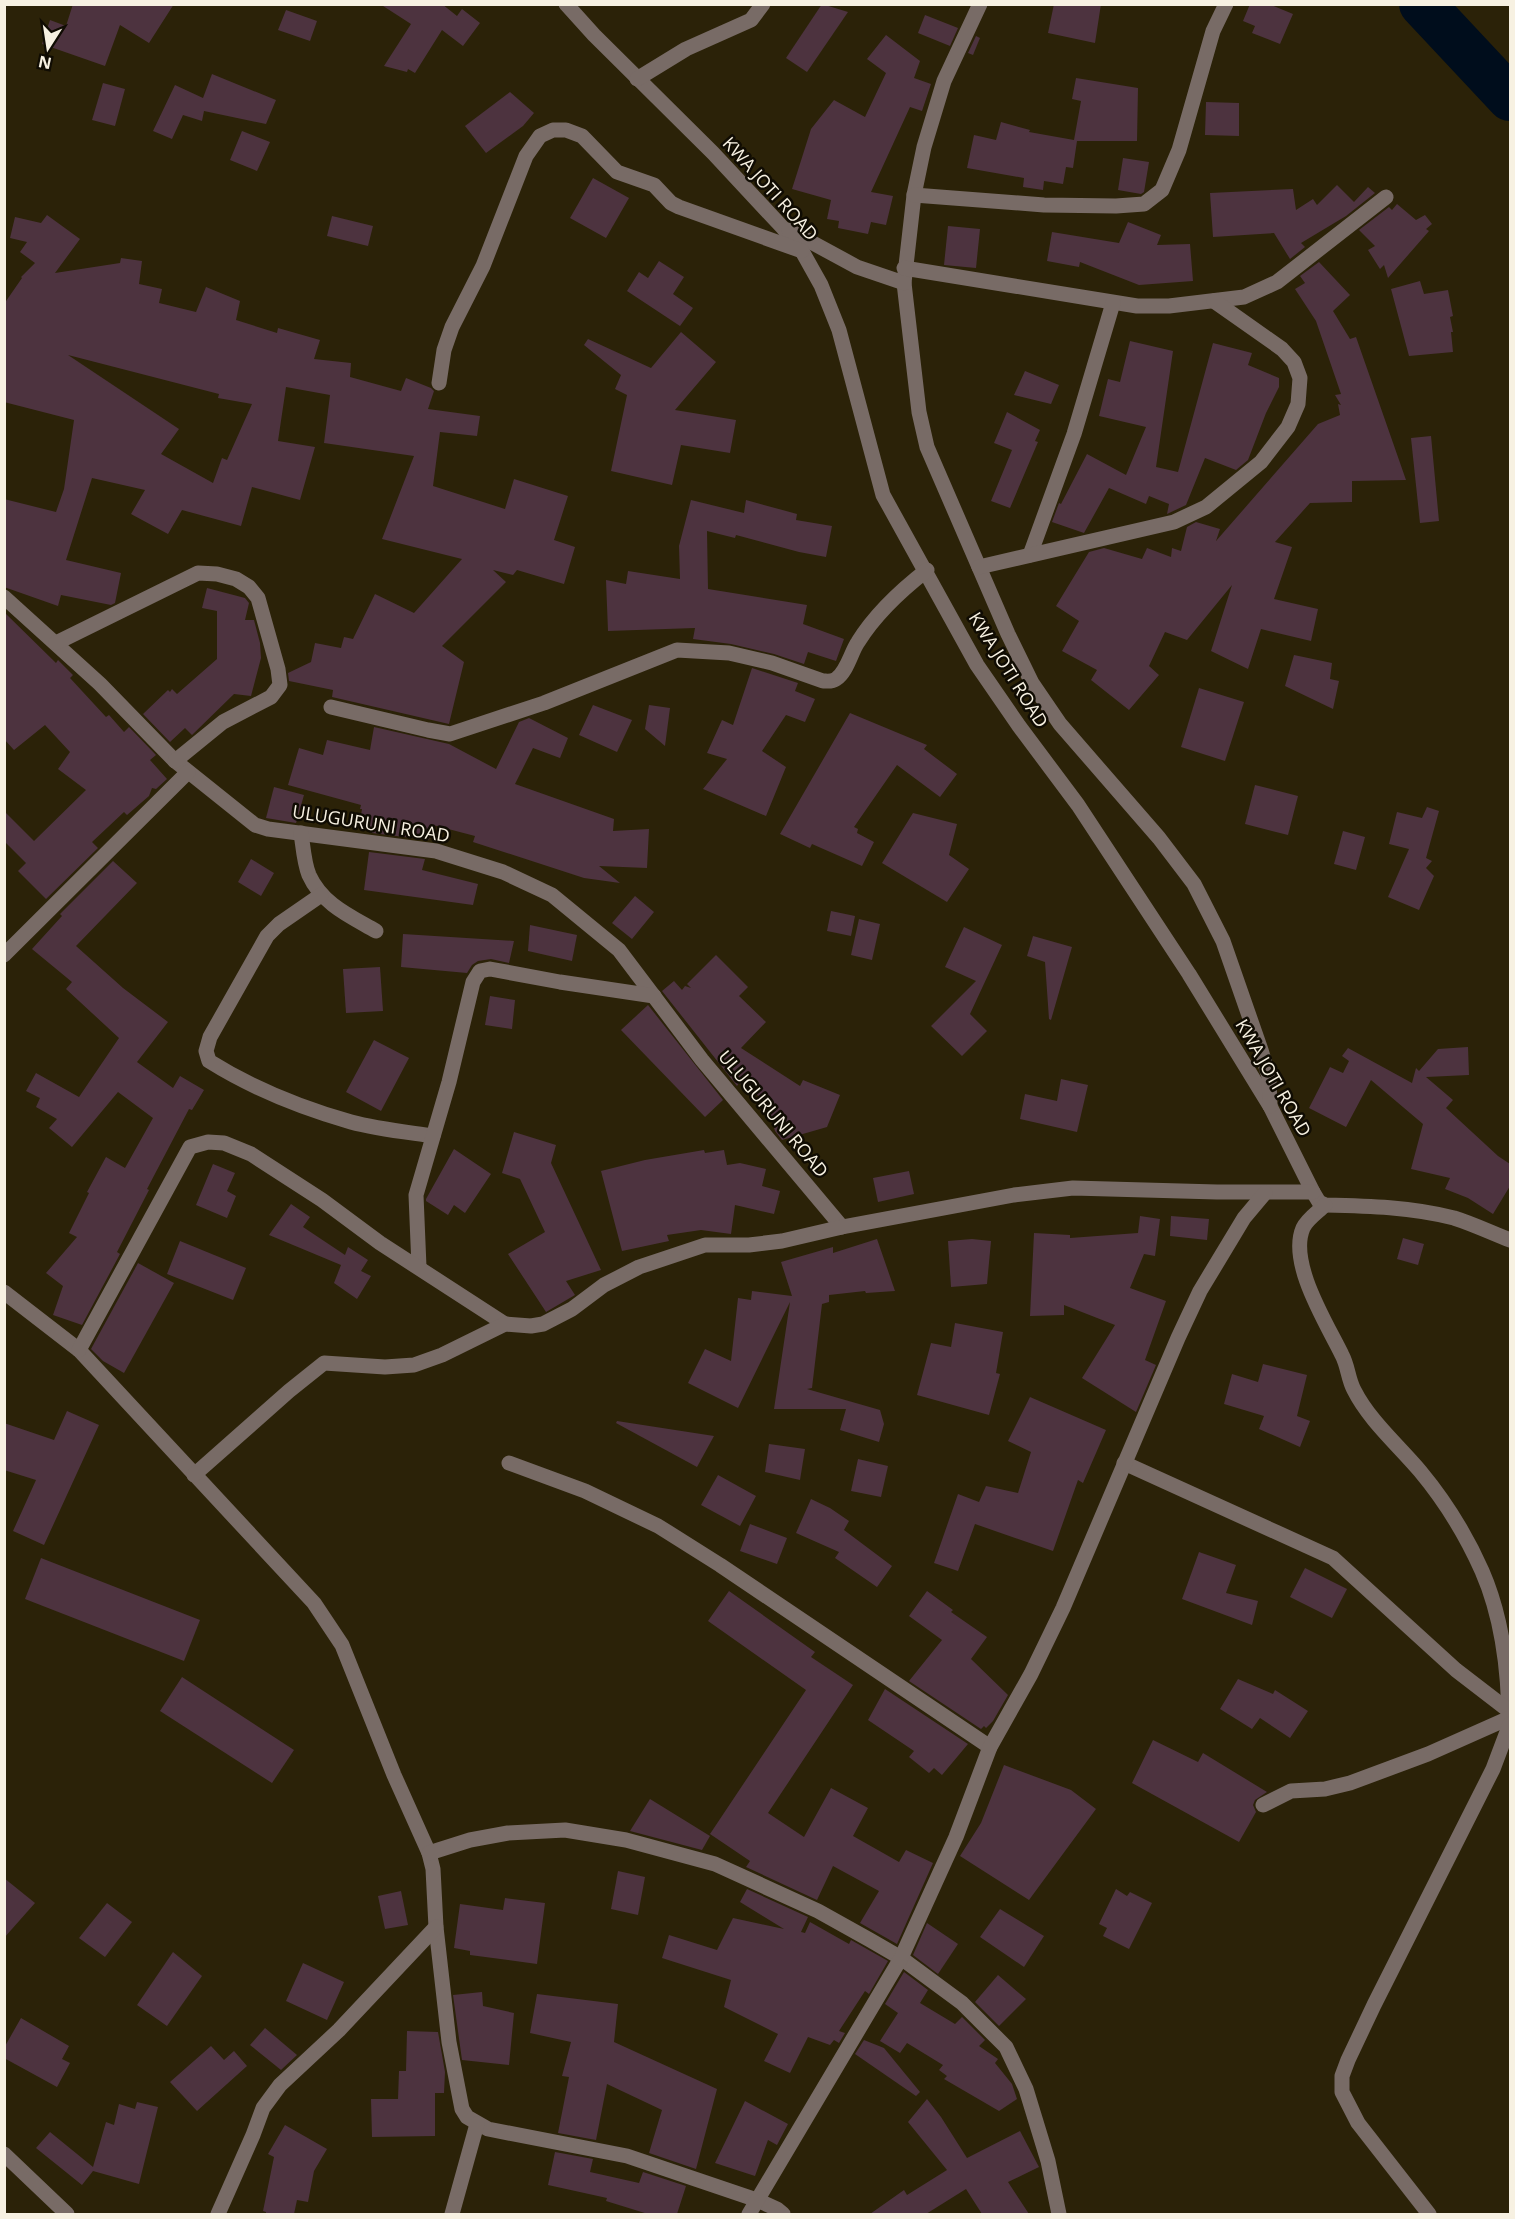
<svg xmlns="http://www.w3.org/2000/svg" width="1515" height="2219" viewBox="0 0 1515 2219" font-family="'Open Sans',sans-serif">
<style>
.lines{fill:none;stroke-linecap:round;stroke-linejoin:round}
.river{stroke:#000d1c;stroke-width:46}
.building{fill:#4d333f;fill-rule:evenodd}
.minor{stroke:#786b66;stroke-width:15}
.labels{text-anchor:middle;stroke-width:5;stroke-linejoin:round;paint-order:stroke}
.street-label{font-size:18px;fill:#f7f1e2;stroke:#100c03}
</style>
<rect width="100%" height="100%" fill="#2b2208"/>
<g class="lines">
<polyline class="river" points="1422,4 1510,98"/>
</g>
<g class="building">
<polygon points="73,4 174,4 149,43 120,25 105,66 42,44 50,20 66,26"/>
<polygon points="380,4 442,4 457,16 462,9 480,23 463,46 442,30 415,73 408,69 407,72 384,66 411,24"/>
<polygon points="822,4 848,12 807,72 786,58"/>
<polygon points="1054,4 1101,4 1095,43 1048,33"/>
<polygon points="1250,4 1269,4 1293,14 1280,44 1252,33 1255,26 1243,21"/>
<polygon points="286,10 317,21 310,41 278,30"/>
<polygon points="925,15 958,28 950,46 918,33"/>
<polygon points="886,35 920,61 914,78 931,84 922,111 910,107 871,192 893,196 886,225 871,222 868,234 838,228 839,221 827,219 831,200 792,189 811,129 834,100 865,117 886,73 867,59"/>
<polygon points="976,36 980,38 973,55 968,53"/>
<polygon points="212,74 276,100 266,124 204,111 202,121 183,115 172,139 153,131 175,85 203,98"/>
<polygon points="1076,78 1138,88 1137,141 1077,141 1073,168 1066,167 1063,184 1044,181 1043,190 1023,187 1024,178 967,168 974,135 996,140 1001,122 1030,130 1029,132 1074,140 1081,101 1072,99"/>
<polygon points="103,83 125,89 115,126 92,120"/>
<polygon points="510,92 534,113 523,126 486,153 465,126"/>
<polygon points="1206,102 1239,103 1239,136 1205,135"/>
<polygon points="242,131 270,142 257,171 230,160"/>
<polygon points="1123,158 1149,162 1144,192 1141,194 1118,190"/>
<polygon points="593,178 629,198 606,238 570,218"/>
<polygon points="1337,185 1354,202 1368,187 1375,193 1346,216 1301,243 1305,247 1290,259 1274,233 1213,237 1210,193 1293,189 1296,210 1313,199 1317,205"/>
<polygon points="1397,204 1416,220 1425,215 1432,224 1426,229 1429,231 1388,278 1384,265 1380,269 1368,250 1375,246 1359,230 1389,207 1392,210"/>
<path d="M 47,215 L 80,239 L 55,273 L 120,263 L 121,258 L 142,261 L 139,284 L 162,289 L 159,303 L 196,312 L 206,287 L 240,301 L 236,320 L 277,333 L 278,328 L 320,340 L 314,359 L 351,363 L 350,377 L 401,391 L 406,378 L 431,388 L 434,391 L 428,409 L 480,416 L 477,436 L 440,432 L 433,486 L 505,509 L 514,479 L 568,496 L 554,540 L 575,547 L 564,584 L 517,570 L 513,575 L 493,570 L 506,582 L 442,646 L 464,662 L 449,724 L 332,697 L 333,690 L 289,681 L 288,673 L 311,662 L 315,643 L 341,648 L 344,637 L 353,639 L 375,594 L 414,613 L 462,559 L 382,539 L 414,456 L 324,443 L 330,395 L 286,387 L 278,441 L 315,447 L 300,500 L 252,487 L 241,526 L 182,510 L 168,534 L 131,514 L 145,490 L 92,478 L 66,560 L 121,573 L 115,603 L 111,605 L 61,595 L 58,606 L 4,587 L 4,499 L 56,512 L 64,489 L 74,420 L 4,402 L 4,304 L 22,278 L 21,277 L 35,263 L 20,252 L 27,242 L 10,238 L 15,217 L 41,223 ZM 68,355 L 219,394 L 218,398 L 252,404 L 227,460 L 222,458 L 213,483 L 161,454 L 179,429 Z"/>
<polygon points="332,216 373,226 368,246 327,236"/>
<polygon points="1128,222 1161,235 1157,245 1190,244 1193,281 1139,285 1080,262 1079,267 1047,261 1052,232 1119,243"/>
<polygon points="948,226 980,229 976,268 944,265"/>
<polygon points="659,261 684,277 673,294 693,308 680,326 627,291 639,272 648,278"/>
<polygon points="1319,262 1350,295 1333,311 1350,339 1356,337 1406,480 1352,481 1352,502 1310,503 1275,542 1292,547 1274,599 1318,609 1311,641 1261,629 1248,669 1211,651 1232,585 1187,640 1165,632 1149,666 1159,675 1129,710 1091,680 1097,670 1062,651 1079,621 1056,606 1089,552 1104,548 1142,559 1147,548 1171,557 1172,548 1181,551 1187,527 1196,522 1220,529 1216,541 1318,424 1340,415 1338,404 1341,405 1335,395 1341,394 1316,321 1295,289 1305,283 1300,276"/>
<polygon points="1420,281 1424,294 1448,290 1453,316 1450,317 1453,332 1451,332 1453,352 1409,356 1391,289"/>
<polygon points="681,332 716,362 675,410 736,420 730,453 681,445 672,485 611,471 627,395 615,389 621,375 584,345 588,339 651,368"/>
<polygon points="1130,341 1173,351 1156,467 1178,472 1213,343 1252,353 1248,365 1279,378 1279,387 1266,413 1248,460 1236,470 1205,458 1186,505 1167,514 1169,504 1149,496 1146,504 1109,488 1084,533 1052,522 1059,503 1061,504 1087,454 1126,475 1146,427 1099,416 1108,379 1120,382"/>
<polygon points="1025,371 1059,385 1051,404 1014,395"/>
<polygon points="1007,412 1040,430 1035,441 1038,442 1010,508 991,501 1012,450 994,443"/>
<polygon points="1431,436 1439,521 1420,523 1411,438"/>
<polygon points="691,500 744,513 746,500 797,514 796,520 832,526 826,557 799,552 736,535 735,538 707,531 708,589 807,605 803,624 844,639 836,661 808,652 804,664 774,654 731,644 693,639 695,628 608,631 606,580 626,584 628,571 680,579 679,546"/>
<polygon points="207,588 245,598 249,603 245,620 254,620 260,643 261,658 251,696 234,694 192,735 185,728 170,742 143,714 168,690 170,692 172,689 177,694 217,659 217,611 202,608"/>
<polygon points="4,612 56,663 58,660 73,675 70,678 106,717 109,715 124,732 129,727 156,755 150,760 167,779 156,789 152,788 149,796 127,815 124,812 92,842 98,848 46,899 18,871 26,863 4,841 4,811 34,841 86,790 58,769 70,752 45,725 14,750 4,739"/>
<polygon points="1294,655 1332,663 1330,679 1339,681 1333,709 1285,686"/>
<polygon points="752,668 798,683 795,691 815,699 805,722 786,715 762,751 786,767 766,816 703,789 727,759 707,753 722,720 733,725"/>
<polygon points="1199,688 1244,702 1225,761 1181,747"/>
<polygon points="593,705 632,720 617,752 579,735"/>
<polygon points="649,705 670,708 665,746 645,729"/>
<polygon points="850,713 927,745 924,749 957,774 940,797 897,765 854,827 858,829 857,833 874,842 862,866 812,844 810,848 780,834"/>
<polygon points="529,718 568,738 560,758 533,748 515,784 614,819 613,831 649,829 647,868 599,866 620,883 584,878 473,842 475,836 433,825 429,840 372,833 372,830 359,827 362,809 360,809 361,805 288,785 299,748 323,755 327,740 370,750 374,727 449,744 496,769 519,722"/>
<polygon points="1255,785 1298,796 1288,835 1245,824"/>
<polygon points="274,787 304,795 296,823 266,818"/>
<polygon points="1427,807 1439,811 1426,858 1432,861 1426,868 1434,876 1419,910 1388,897 1409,849 1389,844 1397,812 1422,818"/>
<polygon points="913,813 957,824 949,855 969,869 947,902 882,863"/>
<polygon points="1343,831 1365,837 1356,870 1334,864"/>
<polygon points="369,852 425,859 422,870 478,884 473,905 364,890"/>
<polygon points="251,859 274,873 261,896 238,882"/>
<polygon points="113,861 137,883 76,946 123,988 168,1022 137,1062 173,1088 180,1076 204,1090 192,1110 189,1109 147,1189 149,1190 117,1252 120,1254 82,1325 53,1315 63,1286 46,1273 77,1237 69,1233 89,1193 87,1192 106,1157 125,1168 153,1118 118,1092 72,1147 49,1128 57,1119 36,1107 40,1098 26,1091 36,1073 79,1097 119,1038 66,989 72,982 32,949 62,916 60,914"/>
<polygon points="635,896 654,912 632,939 612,923"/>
<polygon points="831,911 855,916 851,936 827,931"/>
<polygon points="859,919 880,924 872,960 851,955"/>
<polygon points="530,925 577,935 572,961 528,951"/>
<polygon points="964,927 1002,945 970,1014 987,1031 962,1056 931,1026 976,981 945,967"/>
<polygon points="403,934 514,941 509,963 491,959 478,961 472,965 467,973 401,967"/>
<polygon points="1033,936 1072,947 1051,1020 1049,1019 1045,962 1027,956"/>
<polygon points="716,955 748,987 739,996 766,1022 741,1048 800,1086 803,1080 840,1095 827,1127 782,1140 775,1131 766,1101 739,1083 737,1086 662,991 674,981 682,990 685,986 691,988 687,984"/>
<polygon points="380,967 383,1011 346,1013 343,969"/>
<polygon points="490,996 515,1000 512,1029 485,1025"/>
<polygon points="648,1005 723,1100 705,1117 621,1030"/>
<polygon points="374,1040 409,1058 381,1111 346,1092"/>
<polygon points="1468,1047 1469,1075 1426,1077 1453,1100 1446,1108 1498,1156 1510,1164 1510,1186 1493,1214 1468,1198 1445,1189 1450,1178 1411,1169 1423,1124 1371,1080 1346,1127 1309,1108 1330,1067 1343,1073 1349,1061 1342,1056 1348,1048 1412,1083 1416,1068 1419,1071 1438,1049"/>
<polygon points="1061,1079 1088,1085 1077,1132 1020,1119 1025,1094 1057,1101"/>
<polygon points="514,1132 556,1145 551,1163 601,1270 566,1281 575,1295 546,1312 508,1254 545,1232 520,1179 502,1173"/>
<polygon points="454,1149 491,1174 465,1213 454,1205 448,1215 426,1201 426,1199"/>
<polygon points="704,1150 705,1153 724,1150 727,1165 740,1163 766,1169 762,1186 780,1191 774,1214 735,1205 731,1234 701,1230 667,1235 669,1241 622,1251 601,1171 645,1160"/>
<polygon points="213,1164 235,1173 227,1191 236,1196 227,1218 196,1205"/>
<polygon points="909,1171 914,1194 878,1202 873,1178"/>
<polygon points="291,1204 310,1217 303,1227 345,1255 348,1247 368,1260 361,1271 371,1276 357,1299 334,1283 341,1265 269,1235"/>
<polygon points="1140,1216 1160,1219 1155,1256 1144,1254 1130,1288 1166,1301 1145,1360 1156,1365 1136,1412 1082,1378 1115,1325 1064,1305 1064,1315 1030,1316 1034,1233 1070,1235 1070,1238 1138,1233"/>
<polygon points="1171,1216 1209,1219 1207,1240 1170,1236"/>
<polygon points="1403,1238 1424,1244 1418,1265 1397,1259"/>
<polygon points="877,1239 895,1291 866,1293 865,1291 829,1295 829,1302 822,1304 812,1388 807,1389 880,1410 884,1424 879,1442 840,1430 846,1409 774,1409 790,1302 738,1408 688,1383 705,1349 731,1361 738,1298 751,1300 752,1291 792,1296 781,1262 833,1247 833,1253"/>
<polygon points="972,1239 991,1241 987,1284 951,1287 948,1241"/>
<polygon points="180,1241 246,1268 233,1300 167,1274"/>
<polygon points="138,1263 174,1283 124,1373 103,1361 91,1349"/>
<polygon points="955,1323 1003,1332 996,1373 1000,1374 989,1415 917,1395 931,1343 951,1347"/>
<polygon points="1263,1364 1307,1375 1297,1416 1310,1421 1300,1447 1259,1429 1264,1416 1224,1404 1232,1374 1258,1382"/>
<polygon points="1030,1397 1106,1430 1083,1483 1078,1480 1053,1551 975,1524 958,1571 934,1563 958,1494 979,1502 986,1486 1018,1493 1031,1452 1008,1441"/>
<polygon points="67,1411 99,1425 44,1545 13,1531 36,1480 4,1470 4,1423 54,1440"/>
<polygon points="617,1421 714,1436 697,1467 616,1423"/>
<polygon points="769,1444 805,1449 800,1480 765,1472"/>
<polygon points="858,1459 888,1466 881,1497 851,1491"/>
<polygon points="718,1475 756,1496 740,1526 701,1505"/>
<polygon points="811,1499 830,1508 849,1521 844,1530 892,1566 877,1587 835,1558 839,1552 796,1533"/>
<polygon points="750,1524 787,1538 777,1564 740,1551"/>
<polygon points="1199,1552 1236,1565 1226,1593 1258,1601 1252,1625 1182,1599"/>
<polygon points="41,1558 200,1620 184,1661 25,1599"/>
<polygon points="1305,1568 1347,1589 1332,1618 1290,1597"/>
<polygon points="729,1591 815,1652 811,1657 853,1685 768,1813 804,1837 831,1788 868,1808 853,1836 899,1862 906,1850 933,1863 897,1944 860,1923 879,1891 833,1866 817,1900 746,1867 750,1861 710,1834 806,1690 708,1621"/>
<polygon points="927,1591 953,1610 951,1612 987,1637 971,1659 1008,1695 993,1721 986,1728 984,1726 981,1729 909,1681 942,1640 909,1616"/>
<polygon points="182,1677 294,1750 272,1783 160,1711"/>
<polygon points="1238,1679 1273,1694 1275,1690 1308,1711 1290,1738 1260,1718 1252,1729 1220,1709"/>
<polygon points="885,1689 968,1744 942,1775 934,1768 929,1773 909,1757 914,1751 868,1720"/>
<polygon points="1153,1740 1198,1762 1203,1753 1267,1792 1255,1800 1253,1805 1256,1812 1239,1842 1132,1783"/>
<polygon points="1004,1765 1071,1790 1096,1809 1029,1900 960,1856 981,1823"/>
<polygon points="650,1799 710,1836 702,1850 630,1831"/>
<polygon points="618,1871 645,1877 638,1915 611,1909"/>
<polygon points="4,1878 35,1903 4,1938"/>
<polygon points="747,1889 808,1917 801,1932 805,1933 810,1922 849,1944 851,1940 888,1961 869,1994 865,1991 839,2031 845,2033 839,2043 834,2040 830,2045 808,2037 790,2073 764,2061 778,2034 724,2007 731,1980 662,1958 669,1935 717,1950 733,1918 784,1929 740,1902"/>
<polygon points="1116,1889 1127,1896 1130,1892 1152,1903 1129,1949 1103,1936 1107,1928 1099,1924"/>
<polygon points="401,1891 408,1925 385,1929 378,1896"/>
<polygon points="505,1898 545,1903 537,1964 470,1955 470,1951 454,1948 460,1904 503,1910"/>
<polygon points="107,1903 132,1922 105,1957 79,1938"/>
<polygon points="1000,1909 1044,1936 1024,1967 980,1937"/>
<polygon points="927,1923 958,1944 938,1974 913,1955"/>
<polygon points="173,1952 202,1976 167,2026 137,2005"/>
<polygon points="303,1963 344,1982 327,2020 286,2001"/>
<polygon points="904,1972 928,1990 920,2003 955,2024 962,2017 985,2040 979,2046 998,2059 995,2063 1012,2084 1017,2099 999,2111 944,2079 947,2076 939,2070 943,2065 907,2043 900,2053 880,2041 898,2013 885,2004"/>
<polygon points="998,1975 1026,1999 999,2026 975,2002"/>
<polygon points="482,1992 483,2006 514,2013 509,2065 462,2060 453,1995"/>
<polygon points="537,1994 618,2004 614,2042 717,2089 696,2169 649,2153 662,2110 607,2084 596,2140 558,2133 569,2077 562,2076 571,2042 530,2033"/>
<polygon points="21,2018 69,2046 62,2059 70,2063 57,2087 4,2058 4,2048"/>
<polygon points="265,2028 297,2055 281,2070 250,2045"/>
<polygon points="407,2031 438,2032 445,2072 444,2093 435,2093 435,2136 372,2137 371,2099 398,2099 399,2071 406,2071"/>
<polygon points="864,2040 884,2048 920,2092 916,2096 855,2054"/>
<polygon points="211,2046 224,2060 234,2051 247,2066 197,2111 170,2082"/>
<polygon points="927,2099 941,2117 967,2158 1020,2131 1039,2167 1008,2182 1029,2214 982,2214 966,2189 926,2214 870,2214 904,2190 907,2195 947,2170 908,2122"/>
<polygon points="745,2101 788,2124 777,2145 768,2140 755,2176 715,2163"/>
<polygon points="137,2102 158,2107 139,2184 93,2171 82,2185 36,2148 50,2132 93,2167 106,2122 114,2125 119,2104 135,2109"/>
<polygon points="285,2125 327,2149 314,2171 308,2202 297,2200 294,2214 266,2214 266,2212 263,2211 274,2157 268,2154"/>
<polygon points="555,2152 593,2159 590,2172 639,2183 643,2172 686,2186 677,2214 648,2214 606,2201 607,2198 548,2185"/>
</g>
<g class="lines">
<g class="minor">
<path d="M 566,4 L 594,35 L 713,153 L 783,228 L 802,251 L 821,285 L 839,330 L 883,495 L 977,665 L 1019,726 L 1078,805 L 1189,974 L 1270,1106 L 1313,1192 L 1319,1202 L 1325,1205 C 1369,1206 1411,1207 1454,1218 C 1473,1224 1492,1233 1510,1240"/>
<polyline points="980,4 944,81 924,147 914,195 904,283 919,412 927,447 1008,634 1032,683 1060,724 1159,838 1194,884 1223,941 1261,1050 1269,1077 1270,1106"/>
<polyline points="637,79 686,49 751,20 763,4"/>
<polyline points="914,195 1044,205 1116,206 1144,204 1162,190 1179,150 1213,31 1226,4"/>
<polyline points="789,230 857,267 904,283"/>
<polyline points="904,268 1137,306 1169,306 1244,297 1277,282 1386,197"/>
<polyline points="439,383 444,350 452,327 483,266 526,156 540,136 553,130 566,130 582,136 617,172 654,185 671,203 679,207 802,251"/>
<polyline points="1030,555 1074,434 1113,303"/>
<polyline points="979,567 1174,522 1206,507 1261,462 1288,427 1298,404 1300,378 1294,362 1282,349 1214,301"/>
<polyline points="4,597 100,684 175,761 255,825 268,829 436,851 503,872 552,895 619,950 702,1060 842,1227"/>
<polyline points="56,643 198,573 217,574 236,579 249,587 258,598 278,669 280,685 271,697 223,722 175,761"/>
<path d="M 331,707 L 428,730 L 450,734 L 544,703 L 677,650 L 729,653 L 772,663 L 823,681 C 827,681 832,682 836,679 C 847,672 851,652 858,642 C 876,613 900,591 927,570"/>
<path d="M 301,833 C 303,846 304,863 309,875 C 322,904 350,916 376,931"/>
<path d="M 321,895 L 279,924 L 267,936 L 210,1037 L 206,1051 L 209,1061 C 252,1088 302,1108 351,1122 C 377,1129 406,1132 433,1136"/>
<polyline points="4,955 188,772"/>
<path d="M 1325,1205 C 1318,1212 1307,1219 1303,1228 C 1288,1263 1327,1324 1342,1355 C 1348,1366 1348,1379 1354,1390 C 1369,1420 1398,1445 1420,1471 C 1445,1501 1466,1535 1482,1571 C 1503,1619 1509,1674 1509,1726"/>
<polyline points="419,1267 416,1195 449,1082 473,982 480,971 490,969 560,982 654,996"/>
<polyline points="4,1292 79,1350 314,1603 342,1645 394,1775 429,1853 433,1869 436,1927 449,2042 462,2109 467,2117 488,2129 627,2156 757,2200 777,2209 783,2214"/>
<polyline points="79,1350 190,1147 208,1142 224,1143 251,1154 322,1200 380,1243 505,1324"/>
<polyline points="509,1463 585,1491 658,1526 720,1565 990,1747"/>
<polyline points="1124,1463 1333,1558 1456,1670 1508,1710"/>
<polyline points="194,1475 289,1391 324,1363 385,1367 414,1365 442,1355 505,1324 531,1326 543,1324 572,1309 604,1285 639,1267 705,1245 749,1245 782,1241 842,1227 1014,1195 1073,1188 1217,1192 1313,1192"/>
<polyline points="1263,1805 1291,1791 1325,1789 1350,1783 1428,1754 1509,1718"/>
<polyline points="429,1853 470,1840 508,1833 565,1830 626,1840 715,1864 818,1911 870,1940 901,1958 962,2003 1006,2047 1026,2089 1048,2161 1059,2214"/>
<polyline points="4,2154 67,2214"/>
<polyline points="218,2214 253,2135 263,2108 280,2085 339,2030 436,1927"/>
<polyline points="452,2214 477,2124"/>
<polyline points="749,2214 901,1958 956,1837 990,1747 1031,1674 1063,1608 1178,1338 1200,1291 1244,1218 1265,1193"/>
<polyline points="1429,2214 1358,2123 1342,2092 1342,2076 1348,2060 1374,2005 1493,1769 1510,1724"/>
</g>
</g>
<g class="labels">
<g class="street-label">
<text transform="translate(770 189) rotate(48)" y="6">KWA JOTI ROAD</text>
<text transform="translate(1008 670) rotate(58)" y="6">KWA JOTI ROAD</text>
<text transform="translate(371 824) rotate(9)" y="6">ULUGURUNI ROAD</text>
<text transform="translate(1273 1078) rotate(60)" y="6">KWA JOTI ROAD</text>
<text transform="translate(773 1114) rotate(50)" y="6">ULUGURUNI ROAD</text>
</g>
</g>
<rect width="1515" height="2219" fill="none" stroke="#f7f1e2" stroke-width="12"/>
<g transform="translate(48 48) rotate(192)" stroke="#100c03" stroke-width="4.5" paint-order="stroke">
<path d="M0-4.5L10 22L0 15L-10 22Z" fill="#f7f1e2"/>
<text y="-9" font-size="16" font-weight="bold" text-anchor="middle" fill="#f7f1e2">N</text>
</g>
</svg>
